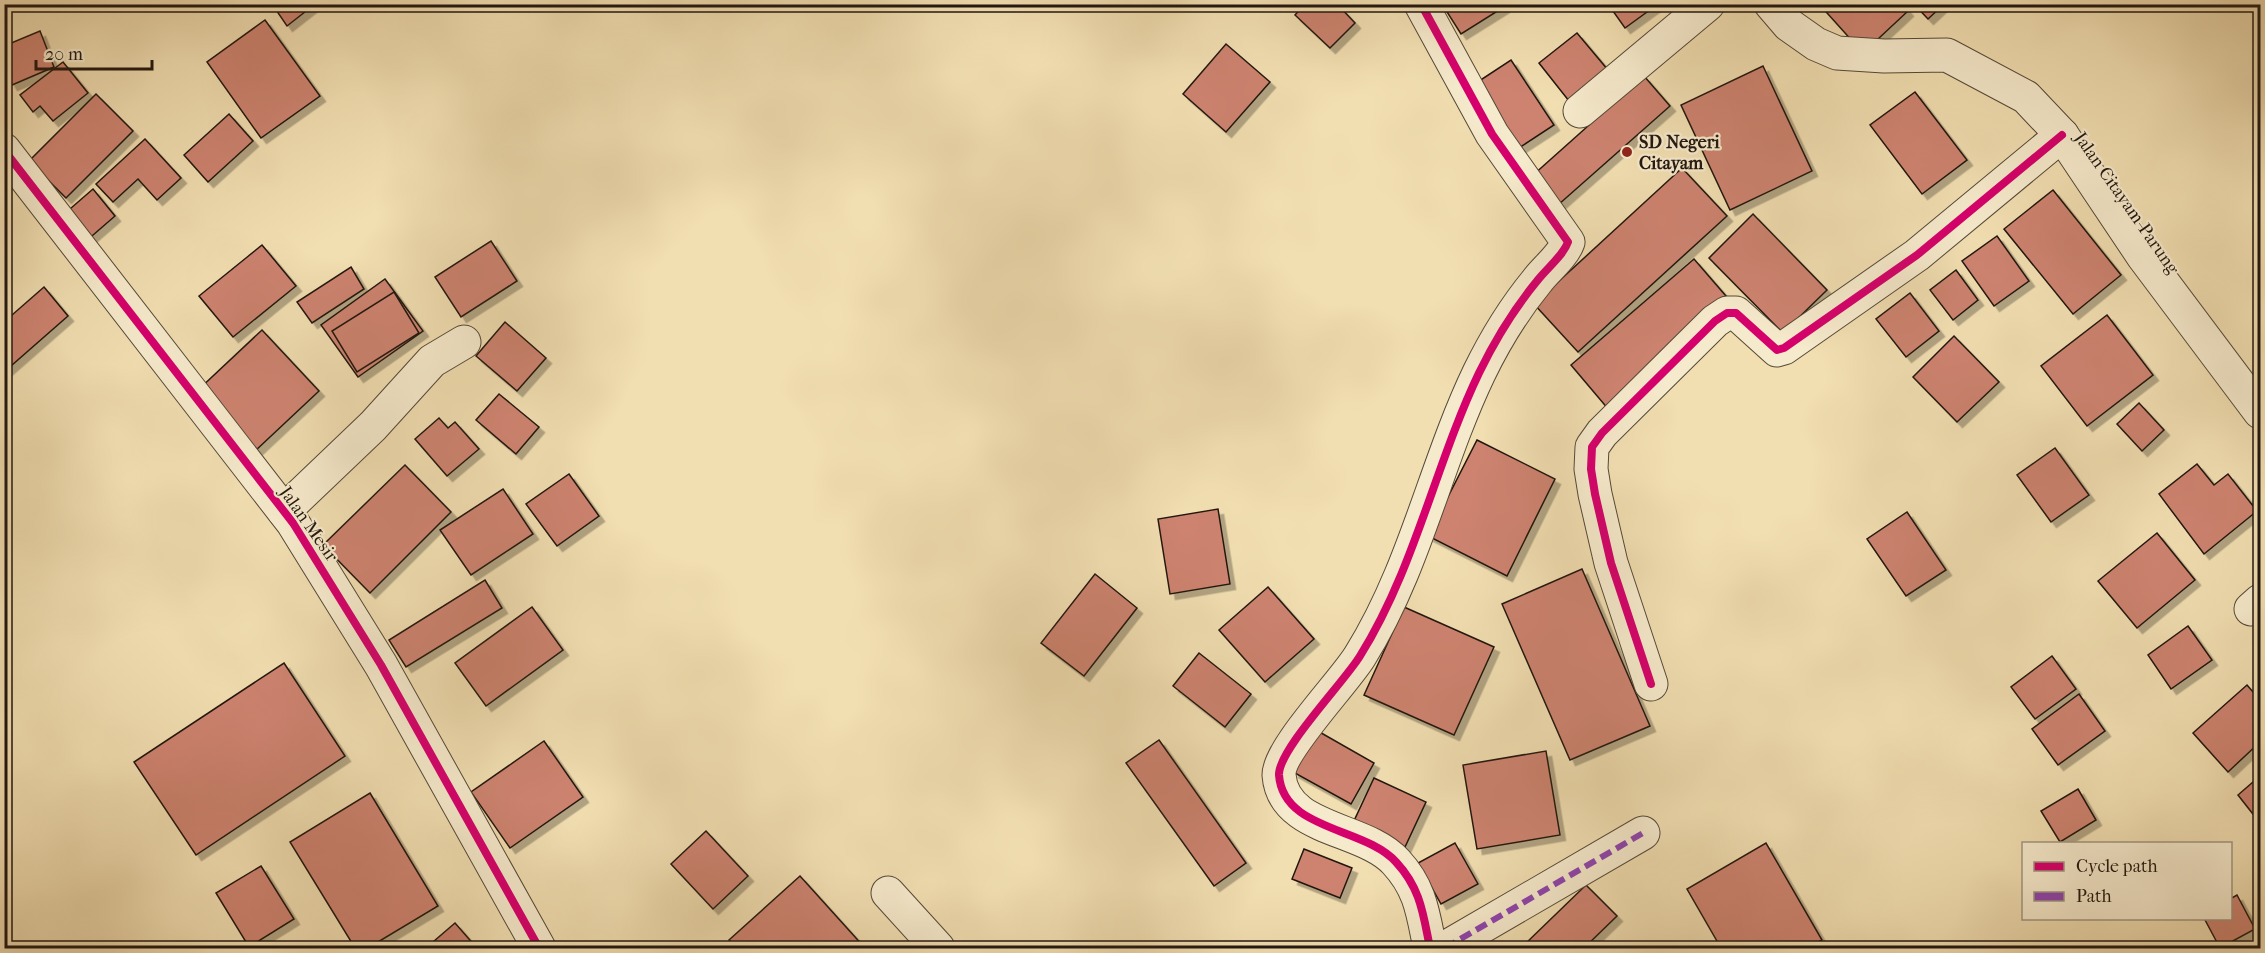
<svg xmlns="http://www.w3.org/2000/svg" width="2265" height="953" viewBox="0 0 2265 953" font-family="'IM FELL French Canon',serif">
<style>
.building{fill:#cd836f;stroke:#211710;stroke-width:1.5;filter:url(#shadow)}
.lines{fill:none;stroke-linecap:round;stroke-linejoin:round}
.minor-casing{stroke:#554938;stroke-width:35}
.minor{stroke:#f6eacc;stroke-width:33}
.quiet{stroke:#8e44ad;stroke-width:6;stroke-dasharray:12 6;stroke-linecap:butt}
.cycleway-casing{stroke:#f6eacc;stroke-width:11}
.cycleway{stroke:#d6006c;stroke-width:8}
.poi-dot{fill:#8f2418;stroke:#f6eacc;stroke-width:2}
.labels{text-anchor:middle;stroke-width:4.5;stroke-linejoin:round;paint-order:stroke}
.poi-label{font-size:18px;font-weight:bold;fill:#211710;stroke:#f6eacc;text-anchor:start}
.street-label{font-size:18px;fill:#211710;stroke:#f6eacc}
</style>
<defs>
<filter id="shadow"><feDropShadow dx="5.5" dy="5.5" stdDeviation="0" flood-color="#0004"/></filter>
</defs>
<rect width="100%" height="100%" fill="#f1deb1"/>
<filter id="stains"><feTurbulence type="fractalNoise" baseFrequency=".00333" numOctaves="4"/><feColorMatrix values="0 0 0 0 .2 0 0 0 0 .09 0 0 0 0 .02 0 0 0 .5 -.17"/></filter>
<radialGradient id="worn" r=".72"><stop offset=".6" stop-color="#630" stop-opacity="0"/><stop offset="1" stop-color="#630" stop-opacity=".3"/></radialGradient>
<g class="building">
<polygon points="272,4 315,4 287,26"/>
<polygon points="1305,4 1337,4 1355,23 1330,48 1295,15"/>
<polygon points="1442,4 1502,4 1504,7 1461,34"/>
<polygon points="1608,4 1658,4 1625,28"/>
<polygon points="1819,4 1902,4 1908,11 1863,53"/>
<polygon points="1914,4 1944,4 1928,19"/>
<polygon points="265,20 320,96 261,138 207,62"/>
<polygon points="40,31 54,67 12,85 4,71 4,46"/>
<polygon points="1577,33 1608,70 1569,101 1539,63"/>
<polygon points="1226,44 1270,82 1226,132 1183,94"/>
<polygon points="1511,60 1554,125 1519,148 1476,83"/>
<polygon points="63,62 88,93 53,121 40,106 33,112 20,95"/>
<polygon points="1763,66 1812,171 1730,210 1681,105"/>
<polygon points="1644,76 1670,106 1558,205 1532,176"/>
<polygon points="1915,92 1967,160 1922,194 1870,125"/>
<polygon points="96,94 133,131 66,198 29,161"/>
<polygon points="229,114 253,141 208,182 184,155"/>
<polygon points="145,139 181,178 157,200 138,179 113,202 96,184"/>
<polygon points="1682,168 1727,216 1578,352 1534,304"/>
<polygon points="93,189 115,216 85,242 63,215"/>
<polygon points="2053,190 2121,275 2073,314 2004,229"/>
<polygon points="1753,214 1827,290 1783,333 1709,258"/>
<polygon points="1997,236 2029,281 1994,306 1962,261"/>
<polygon points="491,241 517,281 461,317 435,277"/>
<polygon points="262,245 296,286 233,337 199,296"/>
<polygon points="1694,259 1732,303 1609,410 1571,365"/>
<polygon points="351,267 364,289 312,323 297,302"/>
<polygon points="1956,270 1978,300 1953,320 1930,290"/>
<polygon points="385,279 423,331 358,377 321,325"/>
<polygon points="44,287 68,316 4,372 4,322"/>
<polygon points="394,292 419,333 357,372 332,331"/>
<polygon points="1910,293 1939,331 1906,357 1876,319"/>
<polygon points="2107,315 2153,375 2087,426 2041,366"/>
<polygon points="505,322 546,358 517,391 476,356"/>
<polygon points="262,330 319,391 254,452 197,391"/>
<polygon points="1954,336 1999,382 1957,422 1913,377"/>
<polygon points="499,394 539,427 516,454 476,420"/>
<polygon points="2139,403 2164,430 2142,451 2117,424"/>
<polygon points="439,418 448,428 455,422 479,449 447,476 415,439"/>
<polygon points="1477,440 1555,479 1507,576 1428,536"/>
<polygon points="2055,448 2089,495 2051,522 2017,475"/>
<polygon points="2197,464 2214,485 2228,474 2257,511 2204,554 2159,494"/>
<polygon points="405,465 451,512 370,593 323,545"/>
<polygon points="569,474 599,516 557,546 526,504"/>
<polygon points="503,489 533,534 471,575 440,530"/>
<polygon points="1218,509 1230,584 1170,594 1158,519"/>
<polygon points="1907,512 1946,570 1906,596 1867,539"/>
<polygon points="2157,533 2195,580 2137,628 2098,581"/>
<polygon points="1582,569 1650,726 1570,760 1502,604"/>
<polygon points="1095,574 1137,608 1084,676 1041,643"/>
<polygon points="485,580 502,608 406,667 389,640"/>
<polygon points="1268,587 1314,639 1265,682 1219,630"/>
<polygon points="532,607 563,650 486,706 455,663"/>
<polygon points="1404,607 1494,647 1454,735 1364,695"/>
<polygon points="2188,626 2212,660 2171,689 2148,655"/>
<polygon points="1199,653 1251,694 1225,727 1173,686"/>
<polygon points="2052,656 2076,689 2035,719 2011,687"/>
<polygon points="284,663 345,756 196,855 134,762"/>
<polygon points="2247,685 2260,700 2260,742 2228,772 2193,733"/>
<polygon points="2079,694 2105,731 2058,765 2032,729"/>
<polygon points="1316,730 1374,763 1351,804 1293,772"/>
<polygon points="1159,740 1246,863 1214,886 1126,763"/>
<polygon points="544,741 583,797 510,848 471,792"/>
<polygon points="1546,751 1560,835 1477,849 1463,765"/>
<polygon points="2260,776 2260,823 2238,795"/>
<polygon points="1374,778 1426,802 1405,847 1353,823"/>
<polygon points="2078,789 2096,820 2060,842 2041,811"/>
<polygon points="370,793 438,906 368,948 355,948 290,842"/>
<polygon points="706,831 748,876 713,909 671,864"/>
<polygon points="1455,843 1478,884 1441,904 1418,863"/>
<polygon points="1766,843 1822,940 1807,948 1721,948 1687,889"/>
<polygon points="1304,849 1352,868 1340,898 1292,879"/>
<polygon points="261,866 294,919 249,947 216,893"/>
<polygon points="800,876 865,948 738,948 729,940"/>
<polygon points="1586,885 1617,916 1584,948 1525,948 1523,946"/>
<polygon points="2237,895 2255,929 2220,948 2204,918 2230,918 2230,899"/>
<polygon points="455,923 476,947 426,948"/>
</g>
<g class="lines">
<defs>
<g id="minor">
<path d="M 1421,4 L 1492,134 L 1568,242 C 1563,256 1546,269 1537,281 C 1514,309 1495,340 1479,373 C 1435,465 1415,568 1360,656 C 1345,681 1278,750 1279,775 C 1283,831 1365,827 1396,862 C 1421,889 1423,914 1430,948"/>
<polyline points="1771,4 1789,25 1816,44 1837,53 1884,56 1947,55 2026,97 2062,135 2143,256 2260,412"/>
<polyline points="1580,111 1708,4"/>
<polyline points="4,150 293,523 381,665 539,948"/>
<polyline points="284,511 373,426 432,361 464,342"/>
<polyline points="2251,609 2260,601"/>
<polyline points="1651,684 1611,563 1595,494 1591,469 1592,447 1602,433 1715,321 1727,313 1736,313 1777,350 1784,348 1917,255 2062,135"/>
<polyline points="888,893 938,948"/>
<polyline points="1445,948 1643,833"/>
</g>
</defs>
<use href="#minor" class="minor-casing"/>
<use href="#minor" class="minor"/>
<polyline class="quiet" points="1445,948 1643,833"/>
<defs>
<g id="cycleway">
<path d="M 1421,4 L 1492,134 L 1568,242 C 1563,256 1546,269 1537,281 C 1514,309 1495,340 1479,373 C 1435,465 1415,568 1360,656 C 1345,681 1278,750 1279,775 C 1283,831 1365,827 1396,862 C 1421,889 1423,914 1430,948"/>
<polyline points="4,150 293,523 381,665 539,948"/>
<polyline points="1651,684 1611,563 1595,494 1591,469 1592,447 1602,433 1715,321 1727,313 1736,313 1777,350 1784,348 1917,255 2062,135"/>
</g>
</defs>
<use href="#cycleway" class="cycleway-casing"/>
<use href="#cycleway" class="cycleway"/>
</g>
<circle class="poi-dot" cx="1627" cy="152" r="6"/>
<g class="labels">
<g class="poi-label">
<text x="1639" y="148">SD Negeri<tspan x="1639" dy="21">Citayam</tspan></text>
</g>
<g class="street-label">
<text transform="translate(2127 203) rotate(55)" y="6">Jalan Citayam-Parung</text>
<text transform="translate(309 524) rotate(55)" y="6">Jalan Mesir</text>
</g>
</g>
<rect width="2265" height="953" fill="none" stroke="#f1deb1" stroke-width="24"/>
<rect x="6" y="6" width="2253" height="941" fill="none" stroke="#211710" stroke-width="3"/>
<rect x="12" y="12" width="2241" height="929" fill="none" stroke="#211710" stroke-width="1.5"/>
<rect x="2022" y="842" width="210" height="78" fill="#f6eacc" stroke="#a19681" stroke-width="1.5"/>
<rect x="2034" y="862" width="30" height="9" fill="#d6006c" stroke="#a19681" stroke-width="1.5"/>
<text x="2076" y="872" font-size="18" fill="#211710">Cycle path</text>
<rect x="2034" y="892" width="30" height="9" fill="#8e44ad" stroke="#a19681" stroke-width="1.5"/>
<text x="2076" y="902" font-size="18" fill="#211710">Path</text>
<path d="M36 60v9h116v-9" fill="none" stroke="#211710" stroke-width="3"/>
<text x="45" y="60" font-size="18" fill="#211710" stroke="#f6eacc" stroke-width="4.5" paint-order="stroke">20 m</text>
<rect width="100%" height="100%" filter="url(#stains)"/>
<rect width="100%" height="100%" fill="url(#worn)"/>
</svg>
